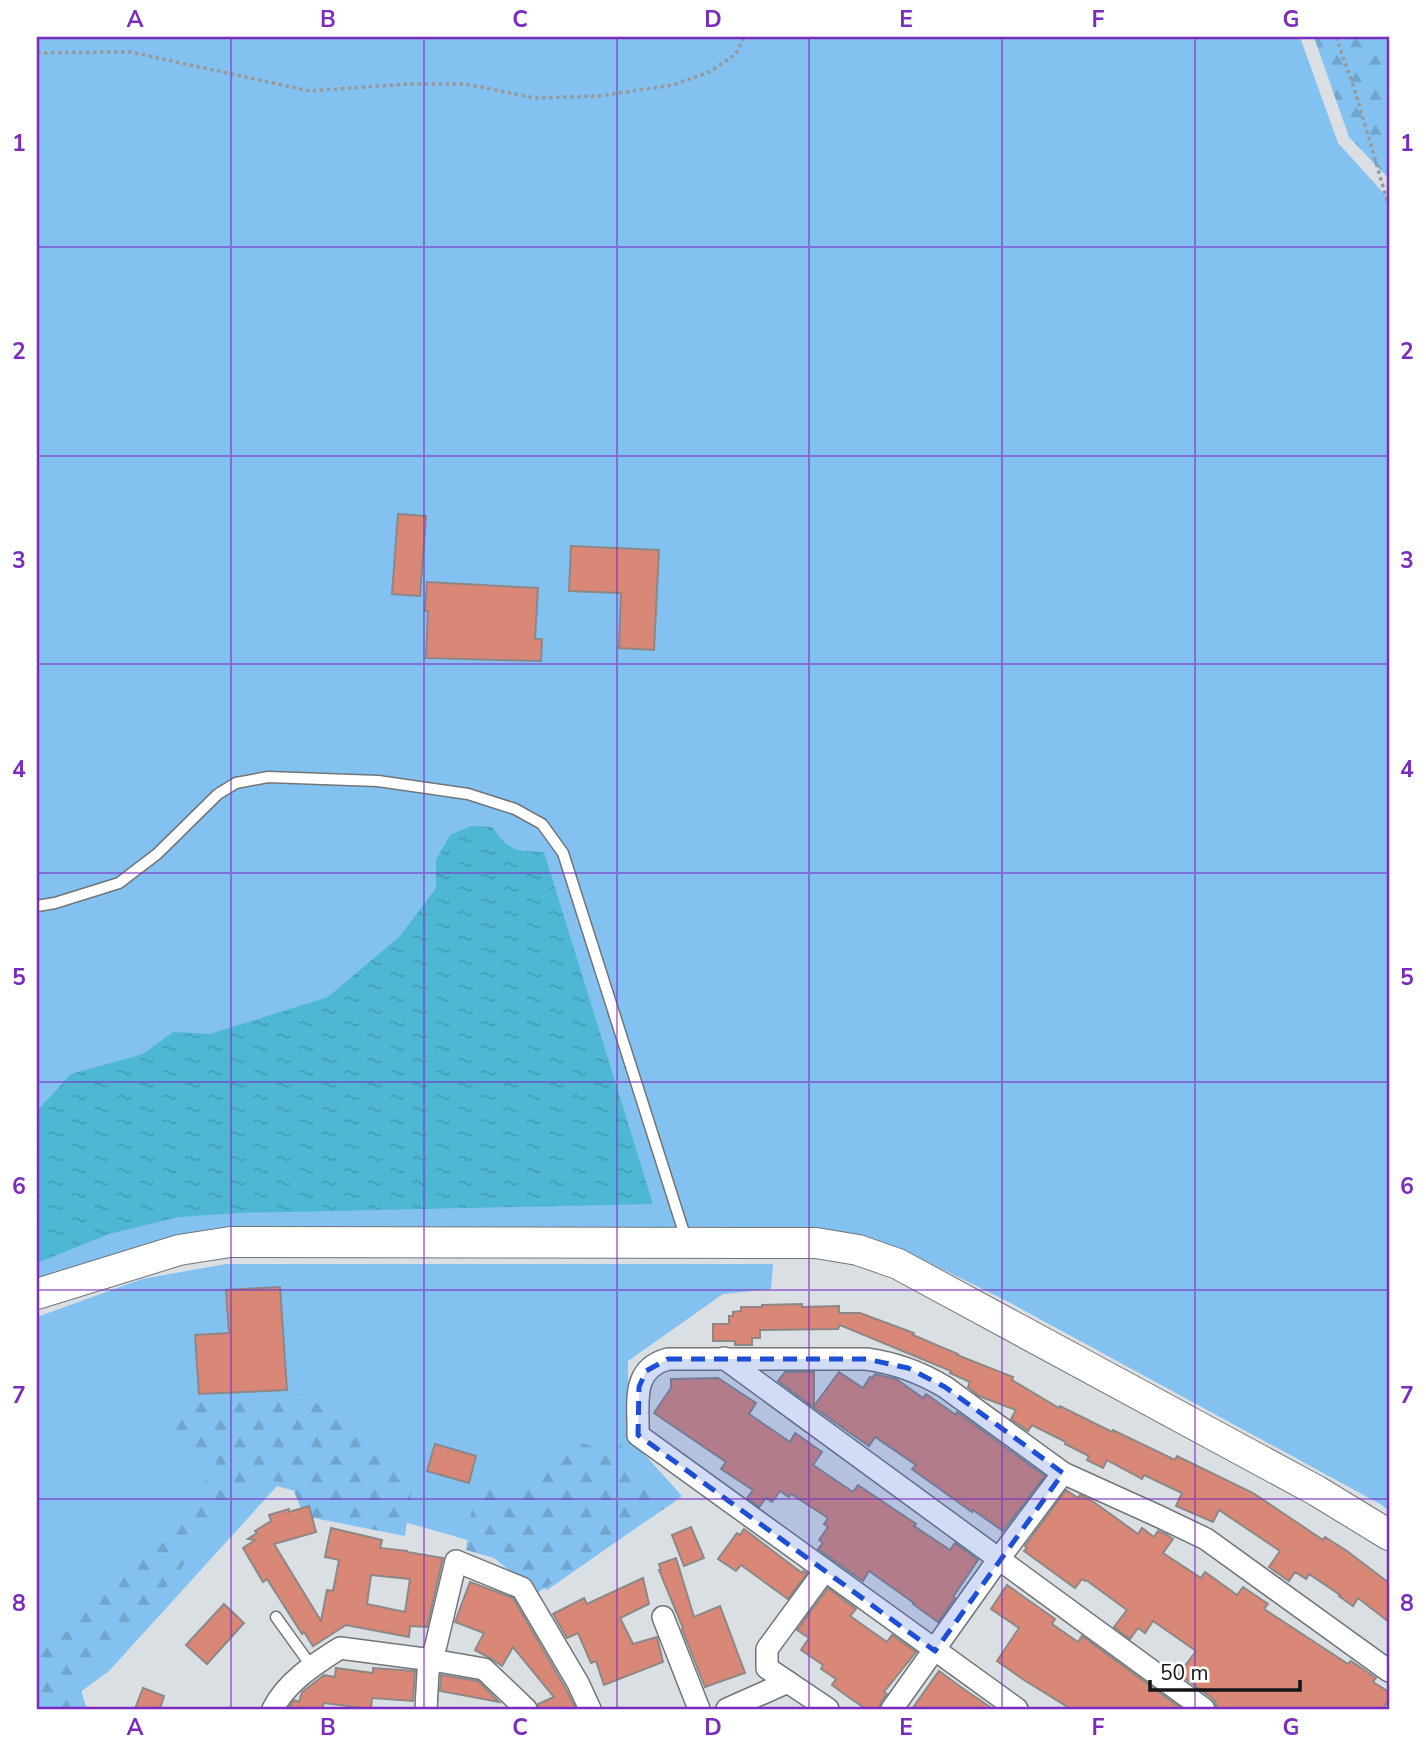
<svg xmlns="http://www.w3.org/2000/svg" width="1426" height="1746" viewBox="0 0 1426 1746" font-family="'Nunito Sans',sans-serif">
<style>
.grass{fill:#83c1f1}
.forest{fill:url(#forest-firs)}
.water{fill:url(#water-ripples)}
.building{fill:#d98878;stroke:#8d8786;stroke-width:2;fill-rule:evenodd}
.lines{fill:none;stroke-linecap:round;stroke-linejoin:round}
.lane-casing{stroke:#717578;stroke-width:13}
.street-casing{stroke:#717578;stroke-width:24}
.secondary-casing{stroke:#717578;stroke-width:32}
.path{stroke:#969a9d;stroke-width:3.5;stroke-dasharray:3.5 3.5;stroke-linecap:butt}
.lane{stroke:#fff;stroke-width:10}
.street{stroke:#fff;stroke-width:21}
.secondary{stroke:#fff;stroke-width:30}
.marked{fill:#1d4ed8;fill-opacity:0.2;stroke:#1d4ed8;stroke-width:5;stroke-dasharray:14 9;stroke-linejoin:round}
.grid{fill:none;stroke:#7b2cbf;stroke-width:2;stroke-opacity:0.55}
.neatline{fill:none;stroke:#7b2cbf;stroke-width:2.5}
.grid-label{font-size:23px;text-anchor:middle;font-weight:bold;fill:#7b2cbf}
</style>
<defs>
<pattern id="forest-firs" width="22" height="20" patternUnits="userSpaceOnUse" patternTransform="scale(1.75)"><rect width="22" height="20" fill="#83c1f1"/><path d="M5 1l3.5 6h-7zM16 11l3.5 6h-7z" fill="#70a5ce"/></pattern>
<pattern id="water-ripples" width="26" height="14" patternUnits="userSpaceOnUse" patternTransform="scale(1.75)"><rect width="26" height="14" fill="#4eb8d4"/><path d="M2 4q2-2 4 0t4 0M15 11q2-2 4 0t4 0" fill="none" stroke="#439db5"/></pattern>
</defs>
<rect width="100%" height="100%" fill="#dadfe3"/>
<g class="grass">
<polygon points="37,37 1300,37 1338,143 1389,199 1389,1511 1382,1505 1005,1300 905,1251 185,1236 117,1253 37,1282"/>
<polygon points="226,1264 773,1264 771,1289 723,1294 628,1361 628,1436 682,1496 547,1590 496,1548 277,1486 109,1671 61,1706 37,1709 37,1317 142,1279"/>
</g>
<g class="forest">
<polygon points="1314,37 1389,37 1389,179 1349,137"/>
<polygon points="305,1394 413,1479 405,1536 304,1516 291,1484 261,1479 216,1525 103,1665 79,1685 87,1709 37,1709 37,1647 61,1637 212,1473 167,1437 168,1404"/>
<polygon points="568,1438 594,1447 614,1438 676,1501 537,1593 494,1558 466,1550 475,1486 537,1484"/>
</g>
<path class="water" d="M 471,826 L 492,827 C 510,852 515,851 544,852 L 653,1204 L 238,1213 L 179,1217 L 109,1234 L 37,1263 L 37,1111 L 71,1074 L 143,1054 L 173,1032 L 210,1034 L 328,997 L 400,936 L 436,888 L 436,860 L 450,835 Z"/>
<g class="building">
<polygon points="398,514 426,516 420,596 392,594"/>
<polygon points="571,546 659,550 654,650 619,648 621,593 569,591"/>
<polygon points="427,582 538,588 535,639 542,639 541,661 426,658 428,611 425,611"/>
<polygon points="280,1287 287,1390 199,1394 195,1335 229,1333 226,1290"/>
<polygon points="802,1304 802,1307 839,1306 839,1313 860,1313 914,1333 913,1335 958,1354 957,1355 1013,1377 1012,1380 1059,1408 1060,1406 1112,1432 1113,1430 1175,1460 1177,1456 1253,1493 1323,1540 1325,1537 1347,1551 1389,1583 1389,1622 1358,1598 1353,1606 1339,1596 1340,1595 1309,1574 1306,1579 1295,1572 1289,1581 1269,1567 1280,1551 1219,1510 1213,1522 1176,1506 1182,1493 1144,1475 1142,1479 1107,1460 1103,1468 1087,1460 1089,1456 1065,1444 1066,1442 1032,1425 1028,1431 1011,1419 1016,1410 979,1396 968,1387 970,1382 950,1373 951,1371 840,1325 838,1329 760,1330 760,1338 752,1338 752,1345 735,1345 735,1341 713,1341 713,1324 729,1324 729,1316 733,1316 733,1312 741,1311 741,1307 762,1307 762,1305"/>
<polygon points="785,1372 814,1372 814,1406 839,1372 863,1388 870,1377 872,1378 875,1374 896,1379 923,1398 926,1394 956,1415 957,1412 1045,1476 1003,1531 973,1510 972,1512 912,1469 916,1465 875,1437 869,1446 806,1402 778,1381"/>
<polygon points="718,1378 756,1403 749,1414 790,1442 795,1433 822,1452 813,1465 853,1492 858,1485 916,1524 914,1526 950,1550 955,1543 978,1560 953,1597 955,1598 938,1622 913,1604 914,1603 869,1571 863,1581 818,1549 823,1543 819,1540 828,1527 824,1524 828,1518 791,1494 789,1497 780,1491 772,1502 766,1498 759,1507 747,1498 753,1490 721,1469 726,1462 654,1413 671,1388 671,1379"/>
<polygon points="435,1444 476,1456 469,1483 427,1471"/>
<polygon points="1066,1490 1078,1498 1080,1495 1091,1500 1138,1534 1142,1528 1154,1537 1158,1531 1167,1535 1173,1539 1163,1553 1201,1578 1205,1572 1237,1595 1243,1587 1268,1604 1264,1609 1348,1664 1351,1661 1376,1678 1373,1682 1389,1692 1389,1699 1383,1709 1217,1709 1216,1703 1212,1698 1179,1674 1196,1651 1153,1621 1145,1633 1138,1628 1130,1639 1114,1627 1127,1610 1086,1580 1085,1581 1082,1579 1075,1588 1024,1551 1027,1548 1025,1546"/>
<path d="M 309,1506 L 316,1532 L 274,1544 L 321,1621 L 327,1590 L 333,1591 L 339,1560 L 325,1557 L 331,1528 L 382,1540 L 380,1548 L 407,1551 L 407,1552 L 443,1558 L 427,1627 L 410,1626 L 409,1637 L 346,1625 L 313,1646 L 304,1632 L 302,1634 L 267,1579 L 263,1582 L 243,1548 L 255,1540 L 248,1539 L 257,1533 L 255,1531 L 271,1521 L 269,1515 L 289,1509 L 289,1512 ZM 371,1575 L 410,1579 L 405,1612 L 367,1604 Z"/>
<polygon points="691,1527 704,1558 684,1566 672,1535"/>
<polygon points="744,1529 802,1573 803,1571 807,1573 788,1599 741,1565 736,1571 718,1559 737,1533 740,1535"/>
<polygon points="676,1558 694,1617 720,1606 745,1673 705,1687 682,1629 683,1628 659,1570 661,1570 659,1564"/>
<polygon points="643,1578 649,1604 620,1618 633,1644 657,1637 663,1662 604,1685 596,1661 591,1663 578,1633 567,1638 553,1614 584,1598 587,1604"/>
<polygon points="470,1582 513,1598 566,1689 576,1709 539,1709 538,1704 554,1697 513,1647 502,1666 492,1659 475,1650 484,1633 455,1622"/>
<polygon points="1007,1585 1055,1619 1052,1624 1078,1642 1082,1636 1182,1709 1071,1709 1024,1680 997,1661 1019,1628 991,1609"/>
<polygon points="828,1588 856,1609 850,1616 887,1642 892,1635 916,1652 884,1692 887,1694 881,1702 879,1709 866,1709 847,1696 832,1685 836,1679 821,1669 823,1665 801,1650 809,1638 797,1630"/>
<polygon points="224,1604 244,1623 207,1664 186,1645"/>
<polygon points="336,1668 373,1673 373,1668 415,1671 413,1701 372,1698 371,1709 324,1703 322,1709 288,1709 294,1700 299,1702 302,1692 324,1675 335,1677"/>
<polygon points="939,1671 965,1690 993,1709 912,1709"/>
<polygon points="441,1675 478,1681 499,1702 440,1691"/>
<polygon points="143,1688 164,1696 160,1709 135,1709"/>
</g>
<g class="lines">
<defs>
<g id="lane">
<polyline points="37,906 55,903 119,883 157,854 218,794 236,783 268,777 378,781 468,794 515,809 542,824 563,853 686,1239"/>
<polyline points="276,1617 312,1667"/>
</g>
<g id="street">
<polyline points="724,1358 1204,1709"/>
<polyline points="825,1570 767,1649 767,1668 828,1709"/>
<polyline points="663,1617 699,1709"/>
<path d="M 273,1709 C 286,1682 315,1664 340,1648 L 432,1660 L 484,1669 L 526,1709"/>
<polyline points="426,1709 428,1672 436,1645 456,1561 522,1588 578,1683 590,1709"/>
<polyline points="727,1709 788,1682"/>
<polyline points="892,1709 998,1560 1063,1473"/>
<path d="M 1017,1709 L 638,1435 C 639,1404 630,1369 668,1359 L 866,1359 C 896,1363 920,1372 945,1387 L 1063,1473 L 1158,1516 L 1206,1539 L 1389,1671"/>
</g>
<polyline id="secondary" points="37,1294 179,1250 230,1242 816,1243 858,1250 898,1264 1317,1491 1389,1535"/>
</defs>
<use href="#lane" class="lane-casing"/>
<use href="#street" class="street-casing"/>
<use href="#secondary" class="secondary-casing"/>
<g class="path">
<polyline points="1336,37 1355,91 1389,207"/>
<polyline points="37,53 130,52 310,91 409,84 465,84 535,98 598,96 673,85 709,72 736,54 744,37"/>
</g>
<use href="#lane" class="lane"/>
<use href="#street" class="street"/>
<use href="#secondary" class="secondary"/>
</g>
<path class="marked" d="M 668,1359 L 866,1359 L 908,1368 L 945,1387 L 1063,1473 L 935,1651 L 638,1435 L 639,1387 L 646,1371 Z"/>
<path class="grid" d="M 231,37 L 231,1709M 424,37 L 424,1709M 617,37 L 617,1709M 809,37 L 809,1709M 1002,37 L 1002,1709M 1195,37 L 1195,1709M 37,247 L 1389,247M 37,456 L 1389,456M 37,664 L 1389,664M 37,873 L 1389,873M 37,1082 L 1389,1082M 37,1290 L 1389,1290M 37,1499 L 1389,1499"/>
<rect width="1426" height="1746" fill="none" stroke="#ffffff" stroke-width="77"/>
<path d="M1150 1680v10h150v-10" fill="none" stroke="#131516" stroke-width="3.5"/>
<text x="1160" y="1680" font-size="21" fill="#131516" stroke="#ffffff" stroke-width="5" paint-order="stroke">50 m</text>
<rect x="38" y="38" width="1350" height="1670" class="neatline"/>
<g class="grid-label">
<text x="135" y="27">A</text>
<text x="328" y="27">B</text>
<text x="520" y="27">C</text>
<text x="713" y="27">D</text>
<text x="906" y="27">E</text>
<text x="1098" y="27">F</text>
<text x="1291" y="27">G</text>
<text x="19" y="151">1</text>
<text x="1407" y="151">1</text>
<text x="19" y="359">2</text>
<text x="1407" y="359">2</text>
<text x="19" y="568">3</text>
<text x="1407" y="568">3</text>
<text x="19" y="777">4</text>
<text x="1407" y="777">4</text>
<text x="19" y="985">5</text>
<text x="1407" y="985">5</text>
<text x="19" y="1194">6</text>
<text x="1407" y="1194">6</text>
<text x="19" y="1403">7</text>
<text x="1407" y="1403">7</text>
<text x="19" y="1611">8</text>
<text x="1407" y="1611">8</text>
<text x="135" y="1735">A</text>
<text x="328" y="1735">B</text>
<text x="520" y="1735">C</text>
<text x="713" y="1735">D</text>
<text x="906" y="1735">E</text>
<text x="1098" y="1735">F</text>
<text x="1291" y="1735">G</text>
</g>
</svg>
